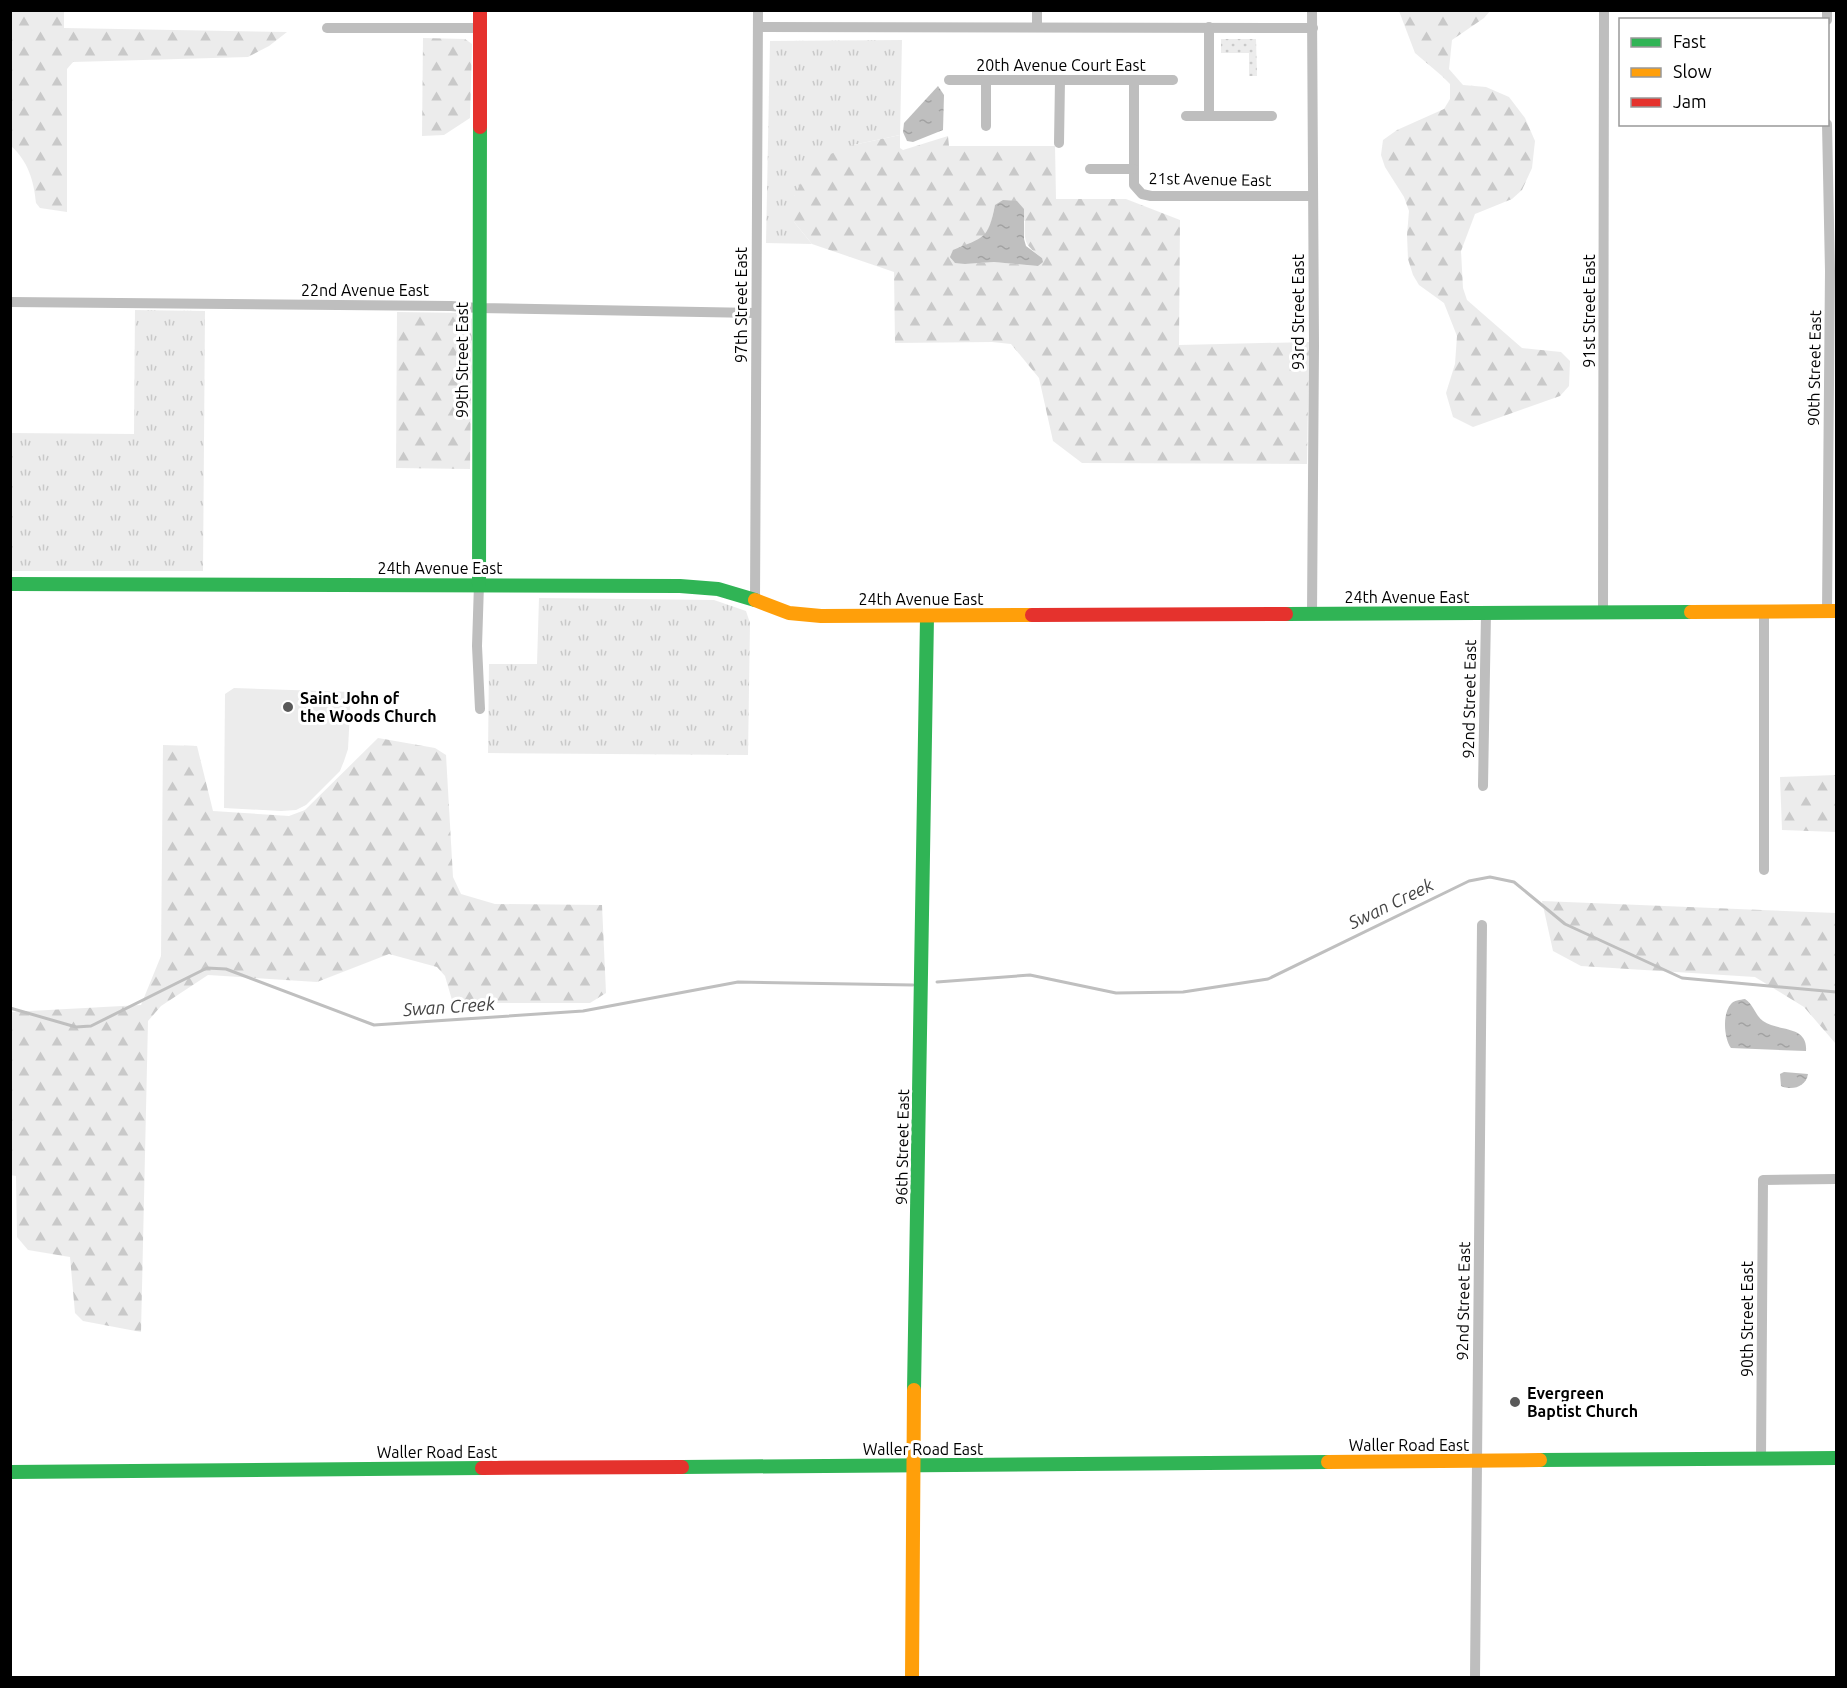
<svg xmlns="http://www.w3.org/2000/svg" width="1847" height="1688" viewBox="0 0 1847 1688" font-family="Ubuntu,sans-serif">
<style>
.grass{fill:url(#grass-tufts)}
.forest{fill:url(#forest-firs);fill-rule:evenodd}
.park{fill:url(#park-dots)}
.garden{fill:#ececec}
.water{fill:url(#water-ripples)}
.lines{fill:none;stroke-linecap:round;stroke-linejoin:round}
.stream{stroke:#bfbfbf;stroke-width:3}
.street{stroke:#bebebe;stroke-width:10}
.fast{stroke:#30b455;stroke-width:14}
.slow{stroke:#ff9f0a;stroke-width:14}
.jam{stroke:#e5322d;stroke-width:14}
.poi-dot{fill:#595959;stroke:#fff;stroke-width:2}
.labels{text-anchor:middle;stroke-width:6;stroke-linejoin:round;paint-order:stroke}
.street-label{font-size:16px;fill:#000;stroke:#fff}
.poi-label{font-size:16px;font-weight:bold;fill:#000;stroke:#fff;text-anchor:start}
.water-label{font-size:18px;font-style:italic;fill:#444;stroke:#fff}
</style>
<defs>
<pattern id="grass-tufts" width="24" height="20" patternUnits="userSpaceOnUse" patternTransform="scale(1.5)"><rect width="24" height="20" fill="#ececec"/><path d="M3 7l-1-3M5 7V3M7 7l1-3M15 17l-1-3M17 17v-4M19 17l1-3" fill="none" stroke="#c9c9c9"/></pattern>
<pattern id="forest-firs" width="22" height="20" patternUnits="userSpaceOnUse" patternTransform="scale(1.5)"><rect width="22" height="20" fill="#ececec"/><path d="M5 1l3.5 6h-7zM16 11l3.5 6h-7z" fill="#c9c9c9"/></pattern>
<pattern id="park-dots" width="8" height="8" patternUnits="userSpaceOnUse" patternTransform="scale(1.5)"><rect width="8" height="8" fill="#ececec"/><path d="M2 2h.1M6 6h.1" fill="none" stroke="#c9c9c9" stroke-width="1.8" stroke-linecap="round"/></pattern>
<pattern id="water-ripples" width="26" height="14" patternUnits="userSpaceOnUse" patternTransform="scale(1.5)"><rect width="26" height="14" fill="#bfbfbf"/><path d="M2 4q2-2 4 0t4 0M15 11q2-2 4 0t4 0" fill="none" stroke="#a2a2a2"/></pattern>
</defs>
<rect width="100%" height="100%" fill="#fff"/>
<g class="grass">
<polygon points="902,40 900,135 853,145 794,196 794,222 812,244 766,243 770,41"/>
<polygon points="135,310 205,311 203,571 11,571 11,433 134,434"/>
<polygon points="539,598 714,600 746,611 750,623 748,755 488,753 489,664 537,664"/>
</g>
<g class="forest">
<path d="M 10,11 L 64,11 L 64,28 L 287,32 L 269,46 L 248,57 L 73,62 L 67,69 L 67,212 L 40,208 L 36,203 C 34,181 28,161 11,146 Z"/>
<polygon points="1399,11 1490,11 1484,18 1452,40 1449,69 1463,85 1486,87 1509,97 1525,118 1535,141 1532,168 1522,190 1512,199 1475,214 1461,251 1463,288 1467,300 1522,348 1561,352 1570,361 1569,386 1560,396 1473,427 1453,417 1446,393 1455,364 1457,336 1444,303 1419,285 1413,275 1408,259 1407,235 1409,211 1404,197 1385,167 1381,155 1383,140 1397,130 1444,109 1450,99 1450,84 1442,76 1415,53"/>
<polygon points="423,38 465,39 472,44 470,118 444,135 422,136"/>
<path d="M 900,135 L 900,148 L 903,150 L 948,136 L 949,146 L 1055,146 L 1056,199 L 1126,199 L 1180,220 L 1179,345 L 1309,342 L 1307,464 L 1082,463 L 1053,441 L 1039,378 L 1011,344 L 992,342 L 895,343 L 894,272 L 812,244 L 794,222 L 794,196 L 813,161 L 853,145 ZM 995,205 L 1025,221 C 1024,244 1025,244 1042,258 L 1038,266 L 994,262 L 965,264 L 979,239 L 986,235 L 991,223 Z"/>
<polygon points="397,312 465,313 472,319 470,469 396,468"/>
<polygon points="378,738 435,748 446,755 453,877 461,894 495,904 602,905 606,993 590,1003 466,1003 452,1000 445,976 437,967 389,954 317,982 208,975 161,1006 148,1021 141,1332 83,1321 75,1313 70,1257 28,1250 17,1237 16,1176 10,1175 11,1012 141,1005 161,956 163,745 197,746 213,811 289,816 305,810"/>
<polygon points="1836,775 1836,832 1782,830 1780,777"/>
<polygon points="1542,901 1836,913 1836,1044 1804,1007 1755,977 1581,966 1553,951"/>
</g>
<polygon class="park" points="1221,39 1256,39 1257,76 1249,76 1249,53 1221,53"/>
<polygon class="garden" points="234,688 351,692 348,749 344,761 340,771 306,805 296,810 281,811 224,808 225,694"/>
<g class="water">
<polygon points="938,86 944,95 943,130 913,142 907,141 903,132 904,123"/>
<path d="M 1003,200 L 1017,201 L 1024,209 L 1024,239 L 1026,246 L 1042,258 L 1043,262 L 1038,266 L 994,262 L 965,264 L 955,263 L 950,257 L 953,250 C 984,237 988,240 995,205 Z"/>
<path d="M 1745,999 C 1754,1005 1755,1015 1763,1021 C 1779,1032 1808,1025 1806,1051 L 1731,1048 C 1724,1038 1722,1014 1731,1004 C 1734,1000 1740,1000 1745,999 Z"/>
<path d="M 1784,1072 L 1808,1074 C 1806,1087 1792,1091 1781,1086 L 1780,1074 Z"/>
</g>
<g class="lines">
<g class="stream">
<polyline points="937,982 1030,975 1116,993 1183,992 1268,979 1469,881 1490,877 1514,882 1565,924 1682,978 1836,992"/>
<polyline points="10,1008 76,1027 91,1026 207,968 226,969 374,1025 583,1011 738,982 913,985"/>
</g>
<g class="street">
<polyline points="1827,20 1827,10"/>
<polyline points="1037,26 1037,10"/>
<polyline points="758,27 1313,28"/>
<polyline points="1209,27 1209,116"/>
<polyline points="327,28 480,28"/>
<polyline points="949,80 1173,80"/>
<polyline points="986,80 986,126"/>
<polyline points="1134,80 1134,185 1142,194 1151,196 1313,196"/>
<polyline points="1186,116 1272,116"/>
<polyline points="1827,124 1830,271 1827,611"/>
<polyline points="1059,143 1060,80"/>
<polyline points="1090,169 1133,169"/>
<polyline points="10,302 451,306 478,308 756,313"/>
<polyline points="479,584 477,646 480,709"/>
<polyline points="755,600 758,10"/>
<polyline points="1603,611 1604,10"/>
<polyline points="1764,611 1764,870"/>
<polyline points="1312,614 1314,345 1312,10"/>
<polyline points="1483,786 1486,613"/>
<polyline points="1761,1458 1763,1180 1836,1179"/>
<polyline points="1475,1678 1482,925"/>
</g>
<g class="fast">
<polyline points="10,584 680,586 718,589 755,600"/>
<polyline points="479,584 480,127"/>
<polyline points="1286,614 1691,612"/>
<polyline points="914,1390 927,617"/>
<polyline points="1540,1460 1836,1458"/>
<polyline points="682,1467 1328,1462"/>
<polyline points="10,1472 482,1468"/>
</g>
<g class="slow">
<polyline points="755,600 789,613 821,616 1032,615"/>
<polyline points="1691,612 1836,611"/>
<polyline points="1328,1462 1540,1460"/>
<polyline points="912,1678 914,1390"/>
</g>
<g class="jam">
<polyline points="480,127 480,10"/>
<polyline points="1032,615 1286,614"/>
<polyline points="482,1468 682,1467"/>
</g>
</g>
<g class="poi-dot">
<circle cx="288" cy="707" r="6"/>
<circle cx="1515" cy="1402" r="6"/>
</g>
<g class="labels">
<g class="street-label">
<text x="1061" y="71">20th Avenue Court East</text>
<text transform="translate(1210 179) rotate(1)" y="6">21st Avenue East</text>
<text x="365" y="296">22nd Avenue East</text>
<text transform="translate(741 305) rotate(-90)" y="6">97th Street East</text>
<text transform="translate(1589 311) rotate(-90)" y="6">91st Street East</text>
<text transform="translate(1298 312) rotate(-90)" y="6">93rd Street East</text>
<text transform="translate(462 360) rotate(-90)" y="6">99th Street East</text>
<text transform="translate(1814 368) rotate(-89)" y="6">90th Street East</text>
<text x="440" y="574">24th Avenue East</text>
<text x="1407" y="603">24th Avenue East</text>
<text x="921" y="605">24th Avenue East</text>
<text transform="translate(1469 699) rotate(-89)" y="6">92nd Street East</text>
<text transform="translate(902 1147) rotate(-89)" y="6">96th Street East</text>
<text transform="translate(1463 1301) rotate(-89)" y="6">92nd Street East</text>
<text transform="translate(1747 1319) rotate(-90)" y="6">90th Street East</text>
<text x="1409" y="1451">Waller Road East</text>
<text x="923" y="1455">Waller Road East</text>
<text x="437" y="1458">Waller Road East</text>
</g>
<g class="poi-label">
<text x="300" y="704">Saint John of<tspan x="300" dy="18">the Woods Church</tspan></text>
<text x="1527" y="1399">Evergreen<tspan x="1527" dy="18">Baptist Church</tspan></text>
</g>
<g class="water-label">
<text transform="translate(1391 904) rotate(-26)" y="6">Swan Creek</text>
<text transform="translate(449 1007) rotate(-4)" y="6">Swan Creek</text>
</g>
</g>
<rect width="1847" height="1688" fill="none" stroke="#000000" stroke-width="24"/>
<rect x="1619" y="18" width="210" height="108" fill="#ffffff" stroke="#999999" stroke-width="1.5"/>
<rect x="1631" y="38" width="30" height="9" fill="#30b455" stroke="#999999" stroke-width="1.5"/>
<text x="1673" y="48" font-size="18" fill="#000000">Fast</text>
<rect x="1631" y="68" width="30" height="9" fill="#ff9f0a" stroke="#999999" stroke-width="1.5"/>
<text x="1673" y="78" font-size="18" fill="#000000">Slow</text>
<rect x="1631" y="98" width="30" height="9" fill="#e5322d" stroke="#999999" stroke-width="1.5"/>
<text x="1673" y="108" font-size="18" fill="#000000">Jam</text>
</svg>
